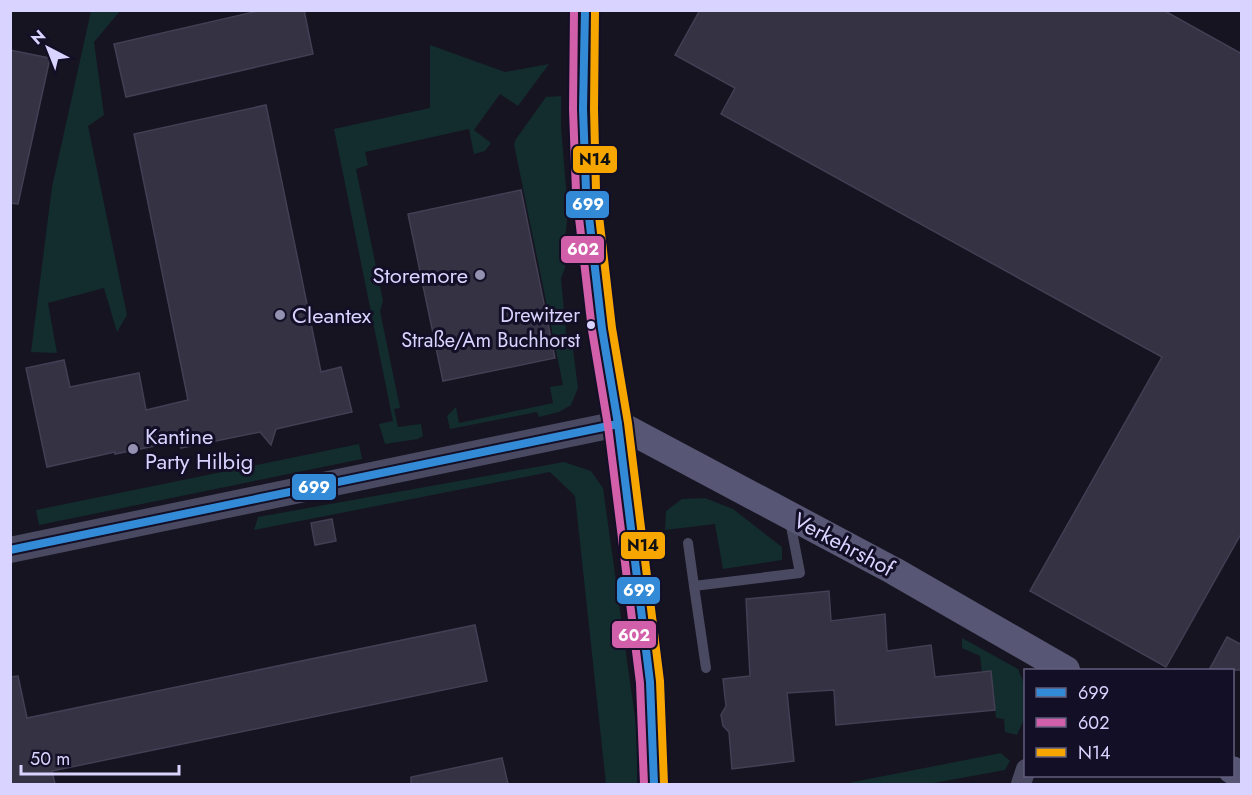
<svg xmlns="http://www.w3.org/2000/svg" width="1252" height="795" viewBox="0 0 1252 795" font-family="Jost,sans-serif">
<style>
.green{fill:#132c2d}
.building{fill:#343243;stroke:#433f54;stroke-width:1.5}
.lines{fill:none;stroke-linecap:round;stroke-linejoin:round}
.service{stroke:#4a4962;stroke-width:10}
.minor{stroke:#4a4962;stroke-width:20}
.tertiary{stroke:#4a4962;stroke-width:26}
.secondary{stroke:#575674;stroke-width:28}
.bus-1-casing{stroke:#130f26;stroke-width:12}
.bus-2-casing{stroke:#130f26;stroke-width:12}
.bus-3-casing{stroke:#130f26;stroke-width:12}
.bus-1{stroke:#338bd7;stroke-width:8}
.bus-2{stroke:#d25fa9;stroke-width:8}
.bus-3{stroke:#f7a600;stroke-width:8}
.poi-dot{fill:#9591b1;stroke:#130f26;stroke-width:2}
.bus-dot{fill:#d9d4ff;stroke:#130f26;stroke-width:2}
.labels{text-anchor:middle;stroke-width:6;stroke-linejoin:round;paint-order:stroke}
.bus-label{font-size:20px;fill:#d9d4ff;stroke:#130f26;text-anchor:end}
.poi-label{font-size:22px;fill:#d9d4ff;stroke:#130f26;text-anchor:start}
.street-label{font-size:22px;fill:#d9d4ff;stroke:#130f26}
.line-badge{stroke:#130f26;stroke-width:2}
.badge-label{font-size:16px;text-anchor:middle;font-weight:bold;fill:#fff}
.pale-badge-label{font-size:16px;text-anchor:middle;font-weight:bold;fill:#111}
</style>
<rect width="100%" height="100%" fill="#161421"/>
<g class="green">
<polygon points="91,11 120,11 94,42 104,115 88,126 127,315 117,332 104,288 48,303 57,353 31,352 52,187"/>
<polygon points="430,45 505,72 549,64 518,106 500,94 474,130 491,143 485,151 474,154 469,129 365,152 368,165 356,169 383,301 380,311 400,408 394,409 398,427 421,424 423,436 418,439 385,444 379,424 393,421 334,129 430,108"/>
<polygon points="561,96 561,127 568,211 565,239 565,268 561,278 566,333 572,342 578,388 571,405 559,412 539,417 537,412 450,429 447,416 456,407 459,423 553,403 550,387 563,385 514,144 516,139 546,97"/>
<polygon points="359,444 362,459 39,525 36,510"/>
<polygon points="564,462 591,471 603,488 637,732 637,784 606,784 575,496 550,472 254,530 258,517"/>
<polygon points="705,498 733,509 782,547 782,560 723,569 715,524 665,530 666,511 682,499"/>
<polygon points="962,638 1018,669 1025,686 1026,715 1017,735 1005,732 1004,719 996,718 991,672 982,672 980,656 962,648"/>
<polygon points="1001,753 1010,761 1005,770 928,784 843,784"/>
</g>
<g class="building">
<polygon points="263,10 304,10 313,54 126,97 114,44"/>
<polygon points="700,10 1163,10 1242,54 1242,532 1166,667 1030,591 1162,357 721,114 735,88 675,55"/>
<polygon points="10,50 50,58 18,204 10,203"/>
<polygon points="266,105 321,372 341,367 352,412 276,429 271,445 260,432 181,448 180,441 115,454 115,452 47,467 26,368 64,360 70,387 139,373 146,410 188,400 134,134"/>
<polygon points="521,190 555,358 443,381 408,214"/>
<polygon points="332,519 336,541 315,545 311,523"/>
<polygon points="829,591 831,621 885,614 887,651 931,645 935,677 991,671 995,710 836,725 834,690 787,693 794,761 732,769 729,732 723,726 721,715 726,706 723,679 750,676 746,599"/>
<polygon points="475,625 487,681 52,771 55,784 10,784 10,677 18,676 27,718"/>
<polygon points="1227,637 1242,645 1242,670 1209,670"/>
<polygon points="502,758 508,784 411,784 411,777"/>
</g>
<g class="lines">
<g class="service">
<polyline points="688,543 694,586 800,573 790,521"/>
<polyline points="694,586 706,668"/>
</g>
<polyline class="minor" points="1021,784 1026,769"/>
<polyline class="tertiary" points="10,550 618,424 602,329 586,191 583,109 585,10"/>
<g class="secondary">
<polyline points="618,424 894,571 1066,670"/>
<polyline points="618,424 650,682 654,784"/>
<polyline points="1232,770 1242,775"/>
</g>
<defs>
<g id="bus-1">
<polyline points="585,10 583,109 586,191 602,329 618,424 650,682 654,784"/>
<polyline points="10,550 618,424"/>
</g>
<polyline id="bus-2" points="574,10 573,109 576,192 592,330 608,426 640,683 644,784"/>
<polyline id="bus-3" points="595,10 594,109 596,190 612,328 628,423 660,681 664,784"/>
</defs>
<use href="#bus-1" class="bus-1-casing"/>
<use href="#bus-2" class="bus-2-casing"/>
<use href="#bus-3" class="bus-3-casing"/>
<use href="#bus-1" class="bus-1"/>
<use href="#bus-2" class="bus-2"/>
<use href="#bus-3" class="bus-3"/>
</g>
<g class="poi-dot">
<circle cx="480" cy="275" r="6"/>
<circle cx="280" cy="315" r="6"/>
<circle cx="133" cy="449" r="6"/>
</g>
<circle class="bus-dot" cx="591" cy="325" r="5"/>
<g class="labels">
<g class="bus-label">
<text x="580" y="322">Drewitzer<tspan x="580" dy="25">Straße/Am Buchhorst</tspan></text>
</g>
<g class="poi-label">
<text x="468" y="283" text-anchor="end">Storemore</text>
<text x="292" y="323">Cleantex</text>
<text x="145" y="444">Kantine<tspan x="145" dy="25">Party Hilbig</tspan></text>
</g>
<g class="street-label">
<text transform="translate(844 544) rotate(28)" y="8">Verkehrshof</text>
</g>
</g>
<g class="line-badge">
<rect x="572" y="145" width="46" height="29" rx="6" fill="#f7a600"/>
<rect x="565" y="190" width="45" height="29" rx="6" fill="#338bd7"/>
<rect x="560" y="235" width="45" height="29" rx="6" fill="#d25fa9"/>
<rect x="291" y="473" width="46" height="28" rx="6" fill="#338bd7"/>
<rect x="620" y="531" width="46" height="29" rx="6" fill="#f7a600"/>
<rect x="616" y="576" width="45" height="29" rx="6" fill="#338bd7"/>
<rect x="611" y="620" width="46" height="29" rx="6" fill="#d25fa9"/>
</g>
<g class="badge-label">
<text x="588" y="210">699</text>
<text x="583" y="255">602</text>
<text x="314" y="493">699</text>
<text x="639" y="596">699</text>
<text x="634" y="641">602</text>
</g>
<g class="pale-badge-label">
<text x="595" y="165">N14</text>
<text x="643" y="551">N14</text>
</g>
<rect width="1252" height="795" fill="none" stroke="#d9d4ff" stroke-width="24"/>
<rect x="1024" y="669" width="210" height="108" fill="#130f26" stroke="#625e7d" stroke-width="1.5"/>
<rect x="1036" y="688" width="30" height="9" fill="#338bd7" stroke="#625e7d" stroke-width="1.5"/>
<text x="1078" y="699" font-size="18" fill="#d9d4ff">699</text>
<rect x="1036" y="718" width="30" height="9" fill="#d25fa9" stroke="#625e7d" stroke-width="1.5"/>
<text x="1078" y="729" font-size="18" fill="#d9d4ff">602</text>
<rect x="1036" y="748" width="30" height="9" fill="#f7a600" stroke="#625e7d" stroke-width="1.5"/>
<text x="1078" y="759" font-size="18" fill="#d9d4ff">N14</text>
<g transform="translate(48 48) rotate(318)" stroke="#130f26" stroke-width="4.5" paint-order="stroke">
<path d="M0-4.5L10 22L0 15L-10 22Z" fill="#d9d4ff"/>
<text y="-9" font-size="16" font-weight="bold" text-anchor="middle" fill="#d9d4ff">N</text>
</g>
<path d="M21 765v9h158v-9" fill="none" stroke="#d9d4ff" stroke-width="3"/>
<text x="30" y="765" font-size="18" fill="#d9d4ff" stroke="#130f26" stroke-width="4.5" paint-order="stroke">50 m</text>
</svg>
